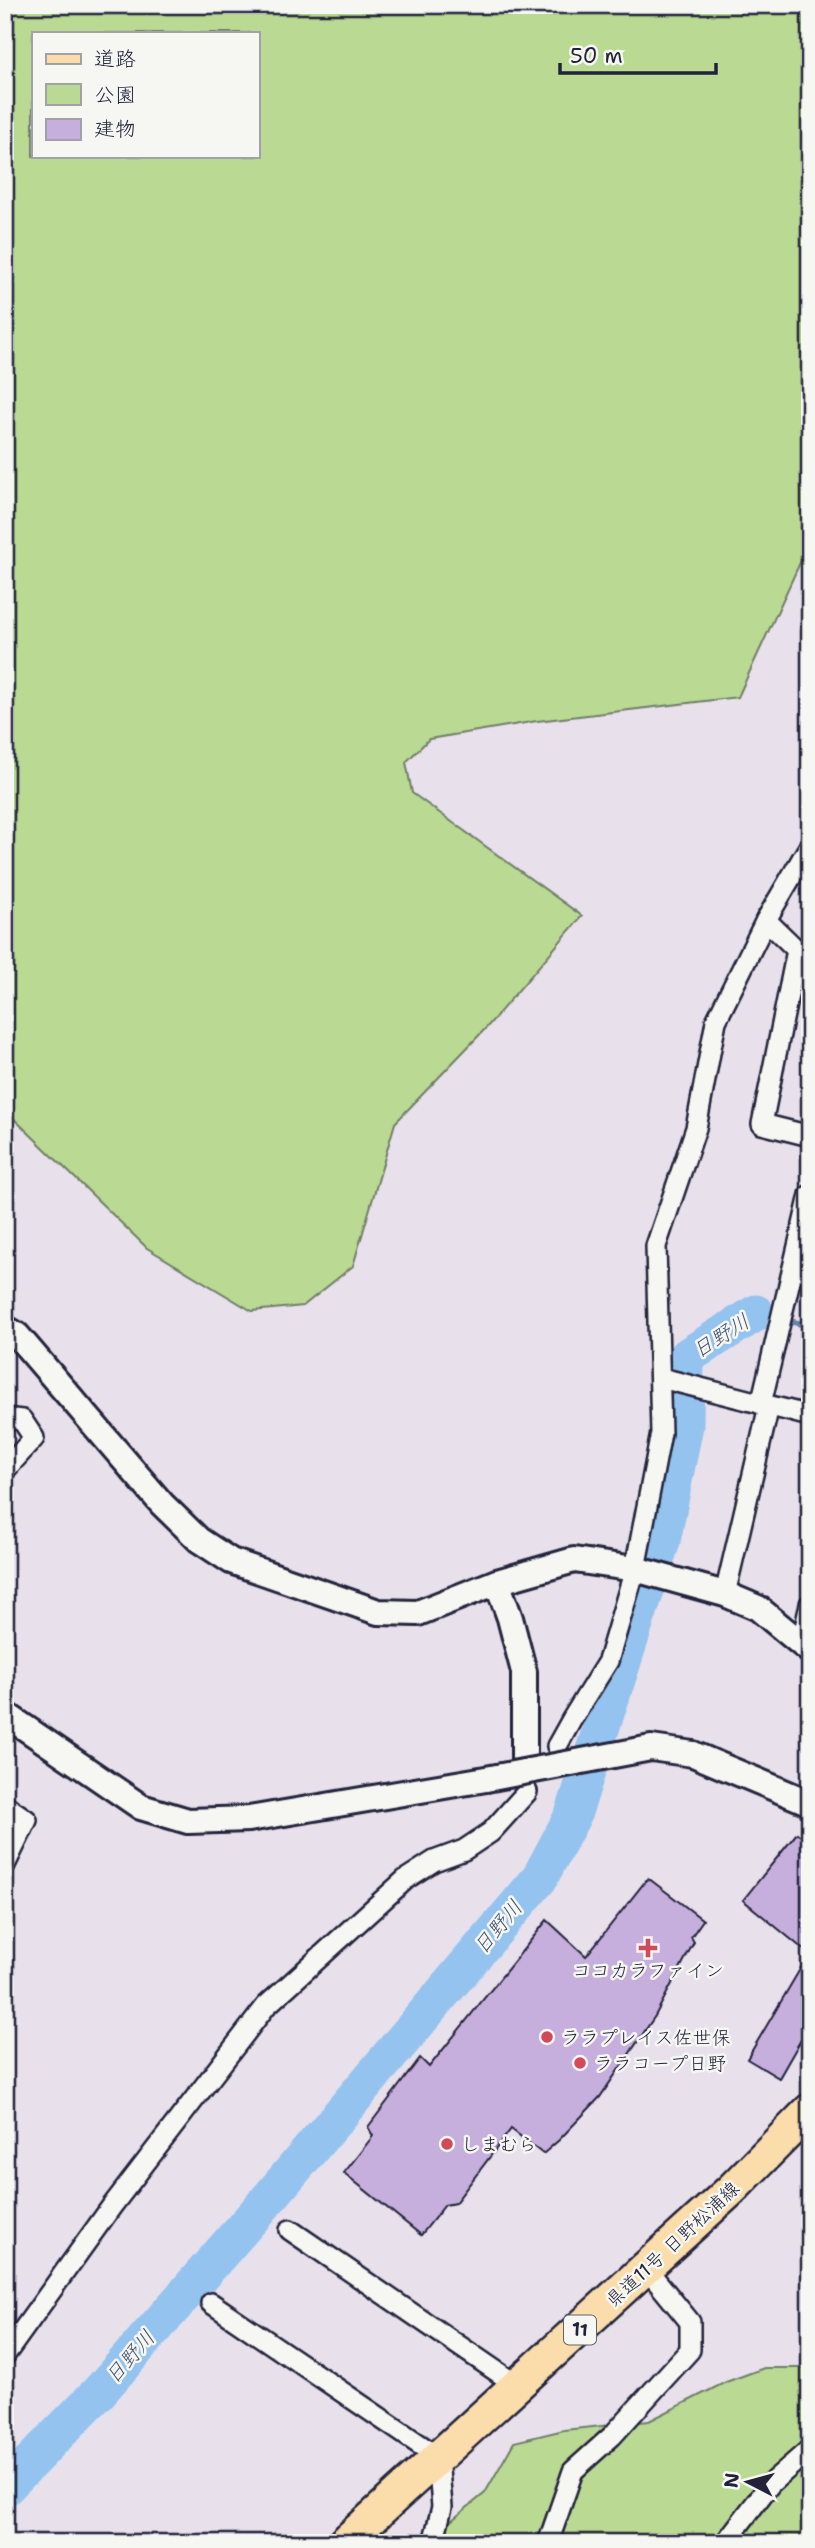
<svg xmlns="http://www.w3.org/2000/svg" width="815" height="2548" viewBox="0 0 815 2548" font-family="'Shantell Sans','Klee One',sans-serif">
<style>
.green{fill:#bada93;stroke:#6e7e67;stroke-width:2;fill-rule:evenodd}
.lines{fill:none;stroke-linecap:round;stroke-linejoin:round}
.stream{stroke:#6683a6;stroke-width:6}
.river{stroke:#93c3ee;stroke-width:37}
.building{fill:#c7afdd;stroke:#22223b;stroke-width:2}
.minor-casing{stroke:#22223b;stroke-width:24}
.tertiary-casing{stroke:#22223b;stroke-width:30}
.primary-casing{stroke:#22223b;stroke-width:37}
.minor{stroke:#f6f6f2;stroke-width:19}
.tertiary{stroke:#f6f6f2;stroke-width:24}
.primary{stroke:#faddab;stroke-width:32}
.tertiary-bridge-casing{stroke:#22223b;stroke-width:30;stroke-linecap:butt}
.tertiary-bridge{stroke:#f6f6f2;stroke-width:24}
.poi-dot{fill:#d1495b;stroke:#f6f6f2;stroke-width:2.5}
.labels{text-anchor:middle;stroke-width:5;stroke-linejoin:round;paint-order:stroke}
.shield{fill:#f6f6f2;stroke:#626272;stroke-width:2}
.shield-label{font-size:18px;font-weight:bold;fill:#22223b}
.poi-label{font-size:19px;fill:#22223b;stroke:#f6f6f2;text-anchor:start}
.street-label{font-size:19px;fill:#22223b;stroke:#f6f6f2}
.water-label{font-size:21px;font-style:italic;fill:#445271;stroke:#f6f6f2}
</style>
<rect width="100%" height="100%" fill="#e8e1ec"/>
<filter id="ink" filterUnits="userSpaceOnUse"><feTurbulence type="fractalNoise" baseFrequency=".0143" numOctaves="2"/><feDisplacementMap in="SourceGraphic" scale="14" xChannelSelector="R" yChannelSelector="G"/><feConvolveMatrix kernelMatrix="1 2 1 2 8 2 1 2 1" color-interpolation-filters="sRGB"/></filter>
<g filter="url(#ink)">
<g class="green">
<path d="M 5,5 L 810,5 L 810,541 L 738,697 L 537,721 L 429,739 L 406,762 L 412,793 L 582,916 L 487,1027 L 395,1123 L 353,1266 L 303,1306 L 252,1311 L 147,1248 L 5,1110 ZM 33,33 L 257,33 L 257,156 L 33,156 Z"/>
<polygon points="764,2368 810,2368 810,2543 424,2543 485,2493 514,2442 564,2430 649,2421 726,2382"/>
</g>
<g class="lines">
<polyline class="stream" points="756,1313 810,1326"/>
<polyline class="river" points="5,2488 99,2392 271,2196 539,1879 573,1815 662,1541 685,1425 686,1357 756,1313"/>
</g>
<g class="building">
<polygon points="797,1833 810,1843 810,2024 779,2078 747,2059 809,1954 743,1900"/>
<polygon points="648,1878 703,1920 691,1937 694,1942 655,2016 600,2097 559,2140 543,2154 511,2129 455,2203 445,2205 421,2235 344,2173 373,2136 368,2127 420,2058 429,2067 547,1920 586,1956"/>
</g>
<g class="lines">
<defs>
<g id="minor">
<polyline points="766,920 797,950 762,1124 810,1136"/>
<polyline points="661,1378 810,1416"/>
<polyline points="761,1404 810,1195"/>
<polyline points="5,1418 22,1420 34,1438 5,1470"/>
<polyline points="725,1594 769,1406"/>
<polyline points="802,1642 810,1604"/>
<polyline points="557,1746 572,1719 608,1661 635,1569 661,1433 656,1246 696,1128 716,1021 766,920 810,845"/>
<polyline points="5,1805 27,1820 5,1865"/>
<polyline points="290,2230 518,2386"/>
<polyline points="211,2303 438,2457 442,2507 433,2543"/>
<polyline points="5,2355 112,2206 266,2006 406,1879 434,1861 464,1850 491,1832 527,1792"/>
<polyline points="548,2543 573,2471 612,2436 690,2350 690,2322 646,2268"/>
<polyline points="725,2543 771,2483 810,2449"/>
</g>
<g id="tertiary">
<polyline points="5,1328 17,1335 162,1504 199,1540 231,1561 378,1612 418,1613 497,1582 574,1560 635,1569 725,1594 758,1608 810,1651"/>
<polyline points="497,1582 510,1618 524,1672 524,1772"/>
<polyline points="5,1714 141,1807 188,1821 249,1819 486,1779"/>
<polyline points="693,1754 810,1803"/>
</g>
<polyline id="primary" points="344,2543 731,2190 810,2110"/>
</defs>
<use href="#minor" class="minor-casing"/>
<use href="#tertiary" class="tertiary-casing"/>
<use href="#primary" class="primary-casing"/>
<use href="#minor" class="minor"/>
<use href="#tertiary" class="tertiary"/>
<use href="#primary" class="primary"/>
<defs>
<polyline id="tertiary-bridge" points="486,1779 651,1748 693,1754"/>
</defs>
<use href="#tertiary-bridge" class="tertiary-bridge-casing"/>
<use href="#tertiary-bridge" class="tertiary-bridge"/>
</g>
</g>
<g class="poi-dot">
<path d="M644.5 1937.5h7v7h7v7h-7v7h-7v-7h-7v-7h7z"/>
<circle cx="547" cy="2037" r="7"/>
<circle cx="580" cy="2063" r="7"/>
<circle cx="447" cy="2144" r="7"/>
</g>
<g class="labels">
<rect class="shield" x="564" y="2315.5" width="32" height="29" rx="5"/>
<g class="shield-label">
<text x="580" y="2336">11</text>
</g>
<g class="poi-label">
<text x="648" y="1977" text-anchor="middle">ココカラファイン</text>
<text x="561" y="2044">ララプレイス佐世保</text>
<text x="594" y="2070">ララコープ日野</text>
<text x="461" y="2151">しまむら</text>
</g>
<g class="street-label">
<text transform="translate(672 2244) rotate(-43)" y="7">県道11号 日野松浦線</text>
</g>
<g class="water-label">
<text transform="translate(721 1336) rotate(-32)" y="7">日野川</text>
<text transform="translate(498 1927) rotate(-50)" y="7">日野川</text>
<text transform="translate(130 2357) rotate(-49)" y="7">日野川</text>
</g>
</g>
<rect width="815" height="2548" fill="none" stroke="#f6f6f2" stroke-width="28"/>
<rect x="14" y="14" width="787" height="2520" fill="none" stroke="#22223b" stroke-width="2.5" filter="url(#ink)"/>
<rect x="32" y="32" width="228" height="126" fill="#f6f6f2" stroke="#a1a1a9" stroke-width="2"/>
<rect x="46" y="54" width="35" height="10" fill="#faddab" stroke="#a1a1a9" stroke-width="2"/>
<text x="94" y="66" font-size="21" fill="#22223b">道路</text>
<rect x="46" y="84" width="35" height="21" fill="#bada93" stroke="#a1a1a9" stroke-width="2"/>
<text x="94" y="102" font-size="21" fill="#22223b">公園</text>
<rect x="46" y="119" width="35" height="21" fill="#c7afdd" stroke="#a1a1a9" stroke-width="2"/>
<text x="94" y="136" font-size="21" fill="#22223b">建物</text>
<g transform="translate(748 2482) rotate(276)" stroke="#f6f6f2" stroke-width="5" paint-order="stroke">
<path d="M0-5L12 26L0 18L-12 26Z" fill="#22223b"/>
<text y="-10" font-size="19" font-weight="bold" text-anchor="middle" fill="#22223b">N</text>
</g>
<path d="M560 63v10h156v-10" fill="none" stroke="#22223b" stroke-width="3.5"/>
<text x="570" y="63" font-size="21" fill="#22223b" stroke="#f6f6f2" stroke-width="5" paint-order="stroke">50 m</text>
</svg>
